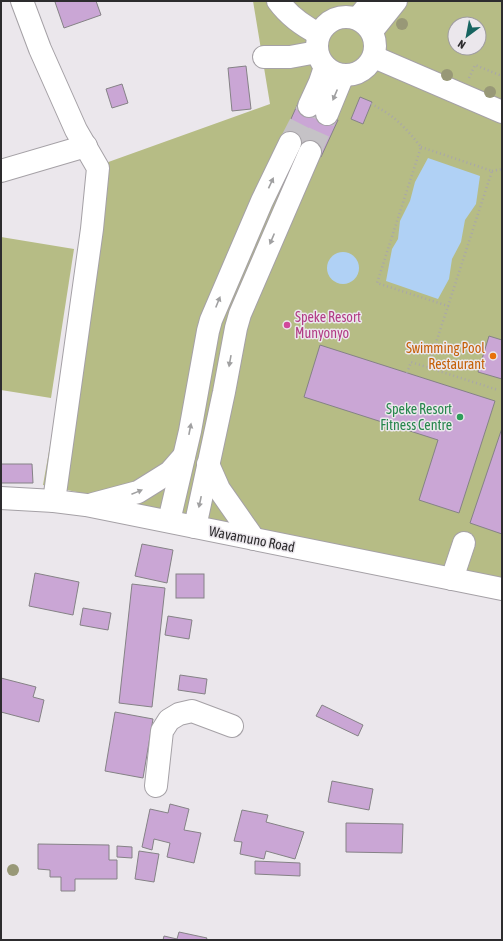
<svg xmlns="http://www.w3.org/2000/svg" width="503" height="941" viewBox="0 0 503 941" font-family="'Asap Condensed',sans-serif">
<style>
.green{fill:#b6bc85;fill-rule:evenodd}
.water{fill:#b0d1f5}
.building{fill:#caa6d5;stroke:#858286}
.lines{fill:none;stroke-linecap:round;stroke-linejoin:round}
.minor-tunnel{stroke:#c5c2c6;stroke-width:22;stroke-dasharray:22 11;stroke-linecap:butt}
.minor-casing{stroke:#a5a1a6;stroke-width:24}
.major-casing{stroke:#a5a1a6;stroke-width:24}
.path{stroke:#a9a6aa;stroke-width:2.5;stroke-dasharray:1 3;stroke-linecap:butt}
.minor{stroke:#fff;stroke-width:22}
.major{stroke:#fff;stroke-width:22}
.tree{fill:#989877}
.oneway{fill:#a0a0a1}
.hotel-dot{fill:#d1479c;stroke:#ebe7ec;stroke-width:1.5}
.food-dot{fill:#e8710a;stroke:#ebe7ec;stroke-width:1.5}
.leisure-dot{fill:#2e9e5b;stroke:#ebe7ec;stroke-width:1.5}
.labels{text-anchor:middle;stroke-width:3;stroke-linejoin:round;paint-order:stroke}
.hotel-label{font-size:14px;fill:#b23c85;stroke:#ebe7ec;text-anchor:start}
.food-label{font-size:14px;fill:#c56008;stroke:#ebe7ec;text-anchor:end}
.leisure-label{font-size:14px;fill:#27864d;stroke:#ebe7ec;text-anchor:end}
.street-label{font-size:14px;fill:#2d2c2e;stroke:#ebe7ec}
</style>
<rect width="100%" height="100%" fill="#ebe7ec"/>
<g class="green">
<path d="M 253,1 L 502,1 L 502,580 L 43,485 L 100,165 L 270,104 ZM 455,24 L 479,24 L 479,48 L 455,48 Z"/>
<polygon points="1,237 74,249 51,398 1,390"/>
</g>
<g class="water">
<polygon points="428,158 480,176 476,204 465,220 461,242 452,259 449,279 438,299 386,281 392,249 398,239 400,221 410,201 415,182"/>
<circle cx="343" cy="268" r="16"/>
</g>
<g class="building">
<polygon points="58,1 96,1 101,15 64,28 55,2"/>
<polygon points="246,66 251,109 232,111 228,68"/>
<polygon points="122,84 128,103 112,108 106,89"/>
<polygon points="360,97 372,102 363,124 351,119"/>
<polygon points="299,101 338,120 321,157 282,139"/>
<polygon points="489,336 502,340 502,379 478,372"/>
<polygon points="320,345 495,401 459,513 419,500 438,440 304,397"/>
<polygon points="502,428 502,534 470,523"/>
<polygon points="1,464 32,464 33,483 1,483"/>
<polygon points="142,544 173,550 167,583 135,576"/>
<polygon points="35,573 79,582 73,615 29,606"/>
<rect x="176" y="574" width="28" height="24"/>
<polygon points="132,584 165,588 152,707 119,703"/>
<polygon points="83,608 111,613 108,630 80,625"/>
<polygon points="168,616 192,620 189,639 165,635"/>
<polygon points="180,675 207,679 205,694 178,690"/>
<polygon points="1,678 36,687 33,697 44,700 39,722 1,712"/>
<polygon points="322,705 363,725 358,736 316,716"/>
<polygon points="115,712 153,719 143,778 105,771"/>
<polygon points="332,781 373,789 369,810 328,802"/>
<polygon points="170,804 189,809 184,830 201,833 194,863 167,857 170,843 154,839 152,850 142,847 150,809 168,813"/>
<polygon points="242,810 268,815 266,822 304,832 295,859 266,851 264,859 240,854 242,842 234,841"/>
<polygon points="346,823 403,824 402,853 346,852"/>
<polygon points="38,844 109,845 109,860 117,860 117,879 75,879 75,891 61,891 61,877 50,877 50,870 38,869"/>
<polygon points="117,846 132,847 132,858 117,857"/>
<polygon points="139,851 159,854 154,882 135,879"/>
<polygon points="255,861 300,863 300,876 255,874"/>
<polygon points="179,932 207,938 206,940 163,940 164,936 177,939"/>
</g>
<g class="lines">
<g class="minor-tunnel">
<polyline points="290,143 309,106"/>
<polyline points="310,152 327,114"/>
</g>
<defs>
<g id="minor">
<polyline points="22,1 40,49 76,130 98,168 92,229 54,501"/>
<path d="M 278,1 C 289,16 303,26 319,34"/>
<circle cx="346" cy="46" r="29"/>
<polyline points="358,18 372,1"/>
<polyline points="372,31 396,1"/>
<polyline points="264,57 290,57 317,52"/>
<polyline points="374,57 502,112"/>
<polyline points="309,106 320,82 325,67"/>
<polyline points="327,114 343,75"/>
<polyline points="1,171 86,146"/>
<polyline points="169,521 190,431 208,331 211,320 262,201 290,143"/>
<polyline points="195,527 224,392 236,328 240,314 310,152"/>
<polyline points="452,579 464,543"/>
<polyline points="156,786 162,731 169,720 179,714 192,711 232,726"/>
</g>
<g id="major">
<polyline points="208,464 219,489 254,539"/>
<polyline points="1,498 54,501 86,505 502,589"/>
<polyline points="93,504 138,492 170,472 184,456"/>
</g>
</defs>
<use href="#minor" class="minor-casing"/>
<use href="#major" class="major-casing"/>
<g class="path">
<polyline points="469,78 475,65 502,76"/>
<path d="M 371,104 C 393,114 406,128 421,147"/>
<polygon points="421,147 492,171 448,306 377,283"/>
<polyline points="492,171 502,169"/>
<polyline points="428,367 448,306"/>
<polyline points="407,373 411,362 498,390"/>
</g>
<use href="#minor" class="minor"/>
<use href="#major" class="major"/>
</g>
<g class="tree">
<circle cx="402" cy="24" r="6"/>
<circle cx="447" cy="75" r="6"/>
<circle cx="490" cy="92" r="6"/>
<circle cx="13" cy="870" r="6"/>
</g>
<defs><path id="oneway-solid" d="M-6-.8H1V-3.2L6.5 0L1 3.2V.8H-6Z"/></defs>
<g class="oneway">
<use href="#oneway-solid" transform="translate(335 95) rotate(113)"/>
<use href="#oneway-solid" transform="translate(271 183) rotate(-65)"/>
<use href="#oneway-solid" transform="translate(272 239) rotate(113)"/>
<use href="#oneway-solid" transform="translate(218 302) rotate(-68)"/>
<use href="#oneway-solid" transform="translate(230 361) rotate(100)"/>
<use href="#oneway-solid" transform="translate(190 429) rotate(-79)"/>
<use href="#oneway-solid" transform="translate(137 492) rotate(-22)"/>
<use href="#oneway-solid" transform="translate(200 502) rotate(102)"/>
</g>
<circle class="hotel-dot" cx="287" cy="325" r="4"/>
<circle class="food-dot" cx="493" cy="356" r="4"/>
<circle class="leisure-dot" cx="460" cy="417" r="4"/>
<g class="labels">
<g class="hotel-label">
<text x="295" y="322">Speke Resort<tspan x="295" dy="16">Munyonyo</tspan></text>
</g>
<g class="food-label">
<text x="485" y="353">Swimming Pool<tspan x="485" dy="16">Restaurant</tspan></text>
</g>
<g class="leisure-label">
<text x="452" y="414">Speke Resort<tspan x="452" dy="16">Fitness Centre</tspan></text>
</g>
<g class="street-label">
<text transform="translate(252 539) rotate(11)" y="5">Wavamuno Road</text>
</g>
</g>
<rect width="503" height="941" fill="none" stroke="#2d2c2e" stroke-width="4"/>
<g transform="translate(467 36) rotate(212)"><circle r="19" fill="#ebe7ec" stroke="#9f9ca0"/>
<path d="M0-3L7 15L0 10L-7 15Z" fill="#176460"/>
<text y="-6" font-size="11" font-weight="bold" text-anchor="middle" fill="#2d2c2e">N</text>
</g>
</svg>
